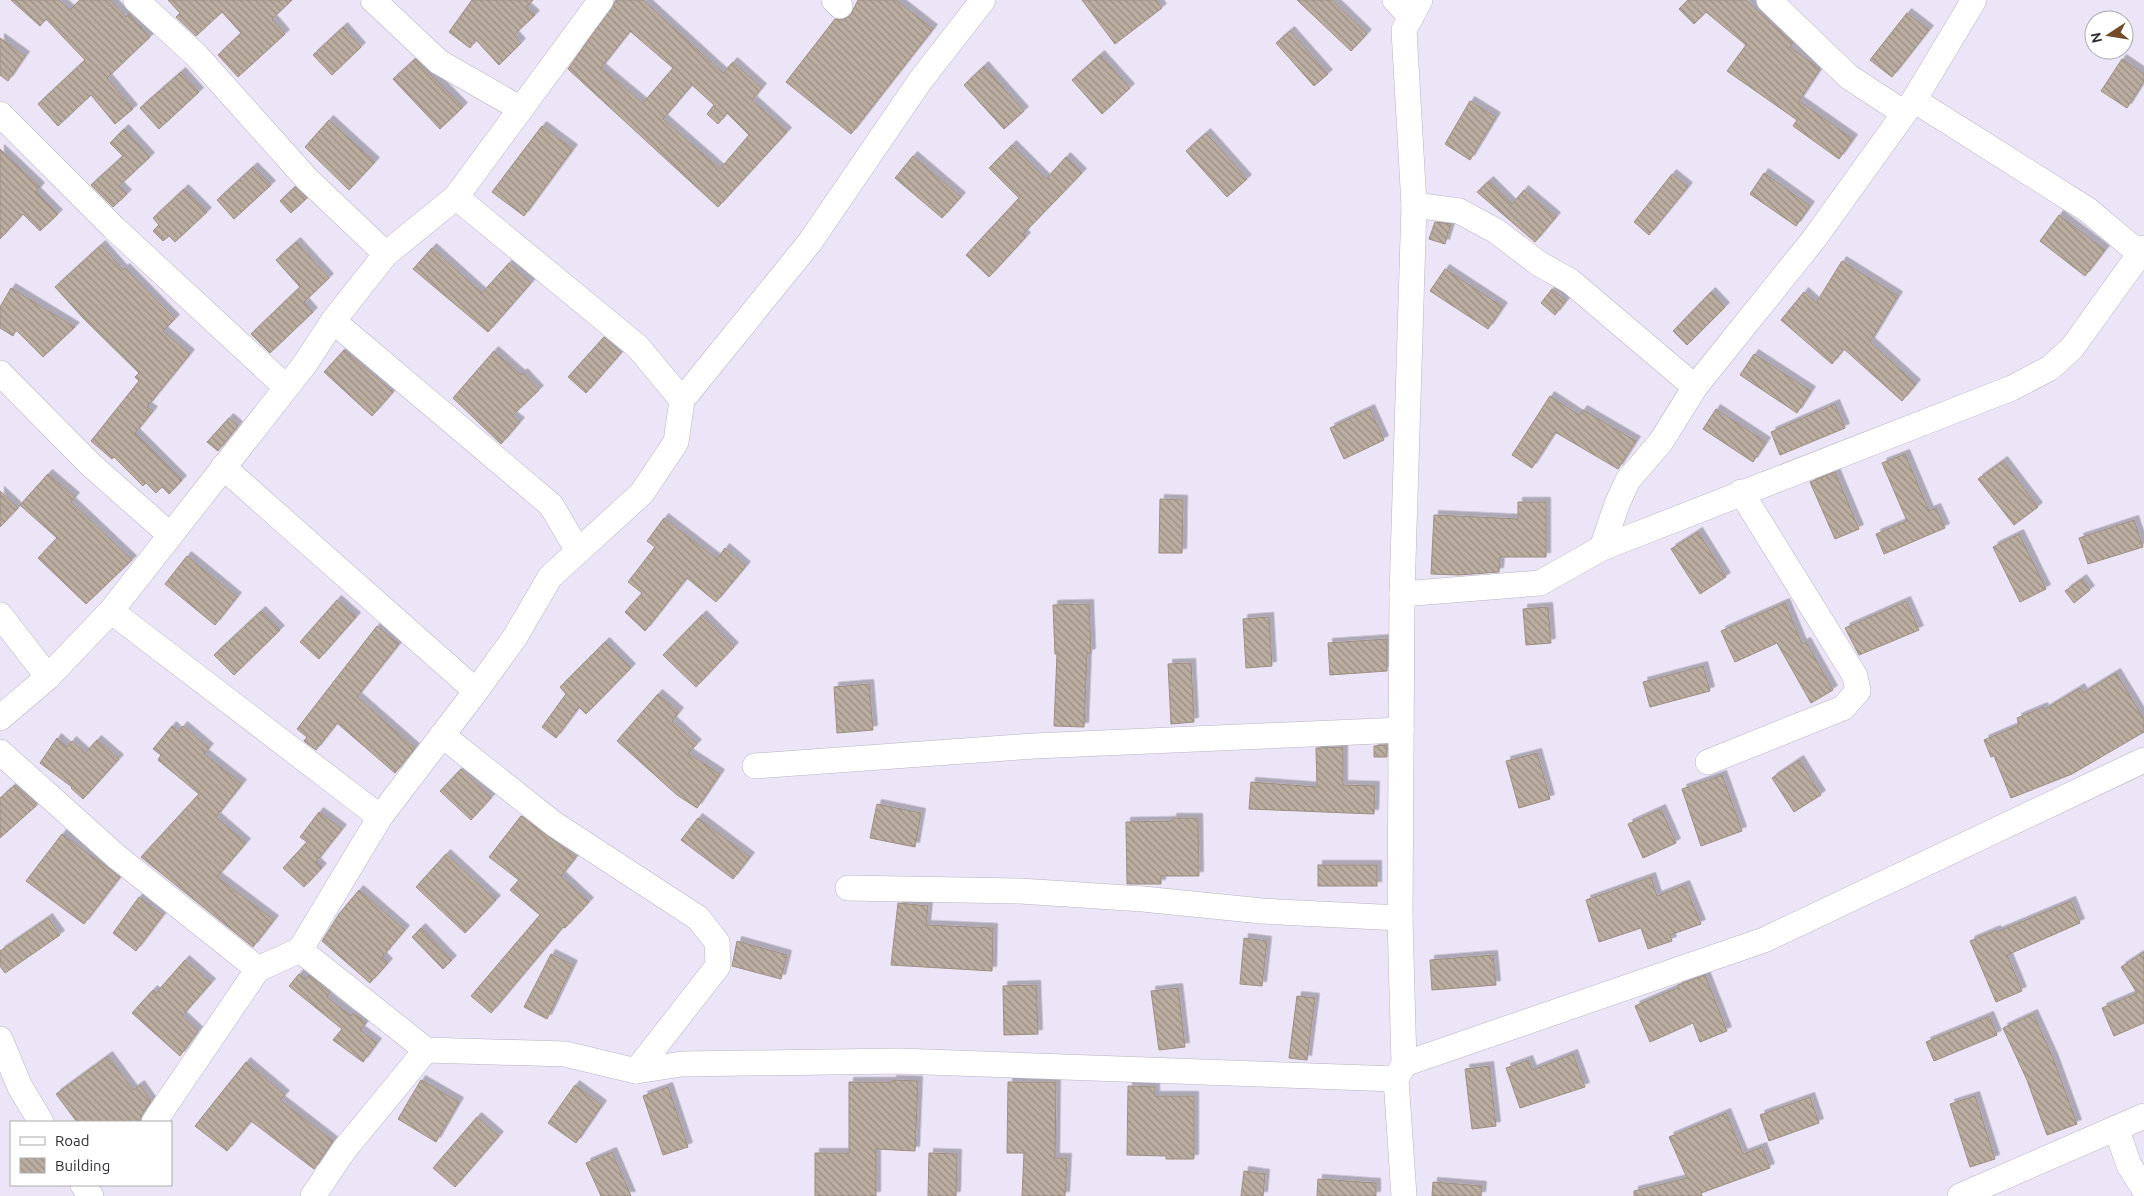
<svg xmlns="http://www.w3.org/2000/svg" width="2144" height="1196" viewBox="0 0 2144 1196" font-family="Ubuntu,sans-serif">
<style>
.building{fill:url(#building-back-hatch);stroke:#9c8e82;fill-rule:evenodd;filter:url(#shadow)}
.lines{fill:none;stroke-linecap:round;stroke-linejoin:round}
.minor-casing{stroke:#b8b2c3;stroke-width:26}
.minor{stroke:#fff;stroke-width:25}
</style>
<defs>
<pattern id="building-back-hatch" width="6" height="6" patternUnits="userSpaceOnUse" patternTransform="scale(1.25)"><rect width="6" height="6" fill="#bbada0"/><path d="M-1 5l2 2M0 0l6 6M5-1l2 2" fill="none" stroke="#988d83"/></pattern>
<filter id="shadow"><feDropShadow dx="4.5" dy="-4.5" stdDeviation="0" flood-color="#0004"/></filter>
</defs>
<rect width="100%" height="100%" fill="#ebe5f7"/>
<g class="building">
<polygon points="11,0 59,0 70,10 80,0 110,0 126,17 129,14 150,37 107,78 133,109 115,124 91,95 58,126 38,104 85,60 46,19 40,26"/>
<polygon points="168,0 292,0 272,19 285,34 238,77 218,55 241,33 222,12 196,36 176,17 180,13"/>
<polygon points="472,0 533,0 526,7 535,15 514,35 521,43 499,65 476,40 470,48 449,32"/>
<path d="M 616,0 L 643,0 L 723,73 L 733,62 L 762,88 L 752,100 L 787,132 L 718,207 L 568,69 ZM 630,31 L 673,68 L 643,103 L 601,68 ZM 692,85 L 714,105 L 707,114 L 718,124 L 727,113 L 749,135 L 720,169 L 663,119 Z"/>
<polygon points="858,0 896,0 933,29 851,134 786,82 835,19 843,20 850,16"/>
<polygon points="1082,0 1156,0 1162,8 1115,44"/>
<polygon points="1297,0 1332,0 1367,34 1351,51"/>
<polygon points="1688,0 1746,0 1793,43 1790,47 1820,69 1799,101 1853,139 1839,159 1793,126 1797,120 1727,71 1746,45 1706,12 1694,24 1679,9"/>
<polygon points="1907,13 1929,30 1892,77 1870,60"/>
<polygon points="343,27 361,47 332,75 313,55"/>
<polygon points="1290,31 1328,74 1314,86 1276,43"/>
<polygon points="0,38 25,56 8,81 0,75"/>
<polygon points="1100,55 1130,88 1102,114 1072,80"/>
<polygon points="415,59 463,107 440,129 393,79"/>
<polygon points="2122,59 2144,74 2144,81 2127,108 2101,91"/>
<polygon points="984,66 1024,111 1004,129 964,85"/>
<polygon points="181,72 199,92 159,129 140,108"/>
<polygon points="1470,101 1496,117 1470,160 1445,144"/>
<polygon points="329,120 375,162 349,190 305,147"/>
<polygon points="542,126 573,149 524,216 492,192"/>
<polygon points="124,129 150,157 119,186 127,194 113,207 91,185 123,156 110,143"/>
<polygon points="1206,133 1247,179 1227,197 1186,151"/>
<polygon points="1012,145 1046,179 1066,157 1082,173 1023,234 1026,237 989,277 966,255 1019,198 989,168"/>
<polygon points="0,149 40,187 36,192 58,214 40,231 23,214 0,239"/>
<polygon points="913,156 961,197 942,218 895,178"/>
<polygon points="253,167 271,185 234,219 217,200"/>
<polygon points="1764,173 1810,206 1796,226 1750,194"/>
<polygon points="1672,174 1688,187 1649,235 1634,222"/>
<polygon points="1489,181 1512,204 1524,190 1556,217 1535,242 1477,192"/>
<polygon points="295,187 307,198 291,213 280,201"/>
<polygon points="184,189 207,212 175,242 169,236 163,241 153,231 159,225 153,218"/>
<polygon points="2059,215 2105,250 2085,276 2040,241"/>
<polygon points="1435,222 1451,224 1445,244 1429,239"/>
<polygon points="296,242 329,278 304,302 313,312 270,353 251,334 300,287 276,260"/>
<polygon points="101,245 123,270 125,268 175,319 163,331 190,354 147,407 153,411 135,433 182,480 169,494 162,487 156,493 146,483 143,486 114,457 112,459 91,441 139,381 135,377 139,373 84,319 55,287"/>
<polygon points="432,248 482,293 509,263 531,283 488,332 413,269"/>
<polygon points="1842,261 1898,296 1870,342 1916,384 1902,401 1844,349 1832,364 1781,320 1804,292 1816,303"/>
<polygon points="1445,269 1503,307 1488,329 1430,291"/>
<polygon points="11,288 75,327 43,357 16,330 13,336 0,328 0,307"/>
<polygon points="1552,289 1566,301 1555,315 1541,303"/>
<polygon points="1711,292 1725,307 1687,345 1673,331"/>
<polygon points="604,337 621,353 586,393 568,377"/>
<polygon points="344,350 393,392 372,416 324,372"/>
<polygon points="494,351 521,375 523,373 539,390 512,416 520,422 501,444 453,398"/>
<polygon points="1754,354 1811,391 1797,413 1740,375"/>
<polygon points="1550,396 1579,415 1583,410 1636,441 1618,469 1555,432 1532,468 1512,455"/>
<polygon points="1835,404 1845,428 1780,455 1771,432"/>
<polygon points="1370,409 1384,440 1344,459 1330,428"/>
<polygon points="1716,409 1766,442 1753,462 1703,429"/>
<polygon points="229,418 238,426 218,451 207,442"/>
<polygon points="1905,454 1929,511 1936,508 1945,528 1884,554 1876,534 1907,521 1882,463"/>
<polygon points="2003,461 2038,507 2014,525 1978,479"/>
<polygon points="1835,472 1859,529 1835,539 1810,482"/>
<polygon points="48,474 75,497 71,502 132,560 86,604 38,558 57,538 20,505"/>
<polygon points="0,491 18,508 0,527"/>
<polygon points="1160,499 1183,500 1182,553 1159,553"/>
<polygon points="1518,502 1546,502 1546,557 1500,557 1499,572 1459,575 1431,574 1434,515 1518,519"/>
<polygon points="664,518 717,559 725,548 746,566 716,602 687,578 645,631 625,612 642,593 628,582 655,547 647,541"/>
<polygon points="2134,520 2143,547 2088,564 2079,538"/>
<polygon points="1698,532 1726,577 1700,594 1671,549"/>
<polygon points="2019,534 2046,589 2020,602 1993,547"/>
<polygon points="187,556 237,597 215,625 165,584"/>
<polygon points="2082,579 2090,590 2074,603 2065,591"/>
<polygon points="337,600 356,617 319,659 300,642"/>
<polygon points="1906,601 1919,630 1859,655 1845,628"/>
<polygon points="1785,603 1802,644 1806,642 1833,690 1811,703 1777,643 1735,662 1721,631"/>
<polygon points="1089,604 1091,653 1087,654 1084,727 1054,726 1057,654 1055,654 1053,605"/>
<polygon points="1548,607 1551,643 1526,645 1523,609"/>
<polygon points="261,611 280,630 234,675 214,655"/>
<polygon points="702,615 734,647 696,687 663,655"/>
<polygon points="1269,617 1272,666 1246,668 1243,619"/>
<polygon points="377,626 399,644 357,697 415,748 395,773 337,723 316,750 304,741 307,737 297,729"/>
<polygon points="1387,639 1387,671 1330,675 1328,643"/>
<polygon points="605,642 631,668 586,714 579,707 556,738 542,727 566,694 560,687"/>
<polygon points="1191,663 1194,722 1171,724 1168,664"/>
<polygon points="1703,666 1710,691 1650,707 1643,682"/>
<polygon points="2116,673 2144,719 2144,732 2072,774 2011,798 1994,756 1991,757 1984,740 2019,725 2017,718 2043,707 2044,710 2080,688 2083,693"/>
<polygon points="869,684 873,730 837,733 834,687"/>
<polygon points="658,694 679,712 672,721 697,744 688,753 720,774 697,808 677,795 617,741"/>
<polygon points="172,726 178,732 183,726 209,748 204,754 242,784 216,817 246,843 217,877 274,920 253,947 141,857 199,794 158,760 161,755 153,749"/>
<polygon points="57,738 67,747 72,741 85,753 97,740 119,759 83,799 71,788 72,787 40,763"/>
<polygon points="1387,745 1387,757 1374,757 1374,746"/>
<polygon points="1343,747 1343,785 1375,786 1374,814 1249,809 1251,782 1317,787 1316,748"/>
<polygon points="1537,753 1550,799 1519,808 1506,761"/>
<polygon points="1799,760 1821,795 1794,812 1772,778"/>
<polygon points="461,769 491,798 471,820 440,791"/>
<polygon points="1722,775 1742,831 1701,846 1682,789"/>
<polygon points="15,785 37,805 0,838 0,798"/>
<polygon points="877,804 921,813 915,847 870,838"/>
<polygon points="1661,809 1676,843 1643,858 1628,824"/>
<polygon points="319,812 342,829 316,862 322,868 304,887 283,868 307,842 300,837"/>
<polygon points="521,816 576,857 561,876 589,902 565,928 563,927 491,1013 471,996 540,915 510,890 519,880 489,857"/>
<polygon points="698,818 750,857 733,879 681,840"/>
<polygon points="1172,818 1198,818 1199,876 1161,876 1161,884 1127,884 1126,822 1172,821"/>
<polygon points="62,834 120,877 84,924 26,881"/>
<polygon points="446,854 496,900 465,933 416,887"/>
<rect x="1318" y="865" width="59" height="21"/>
<polygon points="1651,877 1657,896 1685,885 1701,924 1670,935 1672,941 1648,949 1641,928 1599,942 1586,900"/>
<polygon points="359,890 405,930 382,957 388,963 370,983 322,941 339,914"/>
<polygon points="139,897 163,915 136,951 113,933"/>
<polygon points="2071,901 2080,923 2007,955 2022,991 1996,1002 1970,941 1996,930 1997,932"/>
<polygon points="898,903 928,906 926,925 993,928 992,971 891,965"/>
<polygon points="48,918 60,935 5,973 0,966 0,951"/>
<polygon points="421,928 452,960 443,969 412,937"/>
<polygon points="1244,938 1267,941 1262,986 1240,984"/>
<polygon points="737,941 787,955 781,979 732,966"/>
<polygon points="2144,952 2144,1023 2114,1036 2102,1008 2137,993 2121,967"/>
<polygon points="551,954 573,965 547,1019 524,1007"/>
<polygon points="1493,955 1496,985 1432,990 1430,960"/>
<polygon points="185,960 211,983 182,1016 198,1031 180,1056 132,1013 153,990 156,993"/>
<polygon points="299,974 306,979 309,975 330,993 327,997 351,1016 353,1013 366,1023 360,1030 377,1043 363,1062 333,1040 342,1029 289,986"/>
<polygon points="1705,975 1727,1031 1700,1042 1693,1023 1650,1042 1635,1006 1679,987 1678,985"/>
<polygon points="1036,985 1038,1034 1004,1035 1003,986"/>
<polygon points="1178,988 1185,1047 1159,1050 1151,991"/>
<polygon points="1297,996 1315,998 1307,1060 1289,1058"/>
<polygon points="2033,1014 2053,1058 2077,1124 2047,1135 2027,1080 2003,1028"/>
<polygon points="1989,1016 1997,1035 1934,1061 1926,1042"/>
<polygon points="1573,1054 1585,1087 1520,1108 1506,1068 1528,1060 1532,1070"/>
<polygon points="108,1056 133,1090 140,1085 151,1101 142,1114 140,1122 77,1122 56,1094"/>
<polygon points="246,1062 285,1095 280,1100 333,1141 314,1169 251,1121 227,1151 195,1126"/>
<polygon points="1489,1066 1496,1126 1472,1129 1465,1069"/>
<polygon points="421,1080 459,1102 436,1142 398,1119"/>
<polygon points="892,1080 918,1081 915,1151 876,1149 876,1196 815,1196 815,1153 849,1153 849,1082 892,1082"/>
<polygon points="1008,1082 1056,1082 1055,1158 1067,1158 1065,1196 1022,1196 1024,1153 1007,1153"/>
<polygon points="575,1085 602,1105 576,1143 548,1123"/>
<polygon points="1128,1086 1155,1087 1155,1096 1194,1096 1194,1159 1166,1159 1166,1156 1127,1155"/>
<polygon points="668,1087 688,1147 663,1155 643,1096"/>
<polygon points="1975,1096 1995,1159 1970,1167 1950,1104"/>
<polygon points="1810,1097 1819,1123 1769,1141 1760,1115"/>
<polygon points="1726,1113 1743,1154 1762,1147 1770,1168 1701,1193 1702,1196 1634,1196 1634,1191 1687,1178 1669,1137"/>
<polygon points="477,1117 499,1136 455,1187 433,1168"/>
<polygon points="612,1152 631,1196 601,1196 586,1163"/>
<polygon points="929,1153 957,1154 956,1196 928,1196"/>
<polygon points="1244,1171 1265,1174 1263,1196 1241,1196"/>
<polygon points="1318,1179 1376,1183 1376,1196 1317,1196"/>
<polygon points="1433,1182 1482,1186 1481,1196 1432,1196"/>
</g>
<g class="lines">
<defs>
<g id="minor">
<polyline points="136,0 197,56 307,179 386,254"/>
<polyline points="373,0 439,62 521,109"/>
<polyline points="834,0 840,6"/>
<polyline points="1395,0 1411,17"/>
<polyline points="1769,0 1849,77 1904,113"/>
<polyline points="1914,100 2088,210 2139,253"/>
<polyline points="0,114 114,228 286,387"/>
<polyline points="1414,205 1459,211 1496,231 1538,263 1570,281 1695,387"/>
<polyline points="333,321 551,505 578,551"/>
<polyline points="0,373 91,465 169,534"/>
<polyline points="682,400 810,242 920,81 983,0"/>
<polyline points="223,467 476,691"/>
<polyline points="1602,548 1617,504 1628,480 1660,443 1695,387 1814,239 1914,100 1974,0"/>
<polyline points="1402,594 1540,583 1602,548 2012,388 2050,368 2072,348 2144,248"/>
<polyline points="111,611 380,817"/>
<polyline points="0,615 48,677 111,611 305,364 333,321 386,254 456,197 601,0"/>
<polyline points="0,718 48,677"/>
<polyline points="442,735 554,824 698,918 717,942 718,966 636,1071"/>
<polyline points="0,752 117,857 258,969 300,950 380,817 476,691 515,637 550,577 642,493 676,442 682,400 638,347 456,197"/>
<polyline points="1708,762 1843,708 1858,691 1855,676 1741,492"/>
<polyline points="755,766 1034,746 1401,730"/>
<polyline points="848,888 1020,891 1143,899 1262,911 1400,918"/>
<polyline points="300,950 426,1050 344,1150 313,1196"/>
<polyline points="0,1039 20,1087 41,1122"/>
<polyline points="426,1050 565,1054 636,1071 682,1064 899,1061 1396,1079"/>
<polyline points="1404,1064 1764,940 2144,760"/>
<polyline points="154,1122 258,969"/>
<polyline points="2116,1128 2129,1165 2144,1189"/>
<polyline points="83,1185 91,1196"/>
<polyline points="1404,1196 1396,1079 1404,1064 1400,918 1402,594 1414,205 1404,30 1420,0"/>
<polyline points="1960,1196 2144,1116"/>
</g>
</defs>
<use href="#minor" class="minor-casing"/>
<use href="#minor" class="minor"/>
</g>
<rect x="10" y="1121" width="162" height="65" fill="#ffffff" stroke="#acabad"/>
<rect x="20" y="1137" width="25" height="8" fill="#ffffff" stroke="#acabad"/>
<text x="55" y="1146" font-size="15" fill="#2f2c33">Road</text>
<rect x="20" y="1158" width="25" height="15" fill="url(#building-back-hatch)" stroke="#acabad"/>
<text x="55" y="1171" font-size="15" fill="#2f2c33">Building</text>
<g transform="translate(2109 35) rotate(258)"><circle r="24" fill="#ffffff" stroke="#acabad"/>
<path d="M0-4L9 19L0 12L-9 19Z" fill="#724d28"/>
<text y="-8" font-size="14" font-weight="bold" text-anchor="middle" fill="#2f2c33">N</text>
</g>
</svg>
